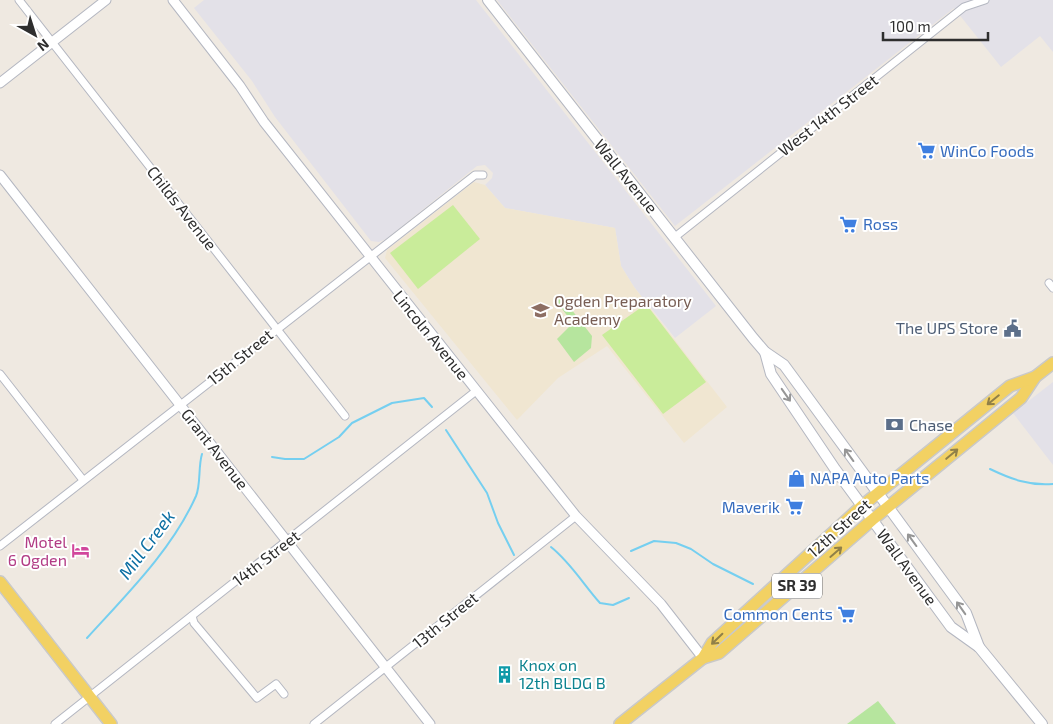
<svg xmlns="http://www.w3.org/2000/svg" width="1053" height="724" viewBox="0 0 1053 724" font-family="'Exo 2',sans-serif">
<style>
.industrial{fill:#e3e1e8}
.education{fill:#f0e6d1}
.green{fill:#b6e59e}
.pitch{fill:#c9ec9a}
.lines{fill:none;stroke-linecap:round;stroke-linejoin:round}
.stream{stroke:#75cff0;stroke-width:2}
.minor-casing{stroke:#b4b7c1;stroke-width:9}
.tertiary-casing{stroke:#b4b7c1;stroke-width:11}
.secondary-casing{stroke:#b4b7c1;stroke-width:12}
.primary-casing{stroke:#c9c9c9;stroke-width:14}
.minor{stroke:#fff;stroke-width:7}
.tertiary{stroke:#fff;stroke-width:9}
.secondary{stroke:#fff;stroke-width:10}
.primary{stroke:#f2d163;stroke-width:11}
.oneway{stroke:#969696}
.oneway2{stroke:#908048}
.labels{text-anchor:middle;stroke-width:4;stroke-linejoin:round;paint-order:stroke}
.shield{fill:#fff;stroke:#6d6d6d;stroke-width:1}
.shield-label{font-size:15px;font-weight:bold;fill:#2e2e2e}
.street-label{font-size:16px;fill:#2e2e2e;stroke:#fff}
.shop-label{font-size:16px;fill:#366cbe;stroke:#fff;text-anchor:start}
.education-label{font-size:16px;fill:#785e54;stroke:#fff;text-anchor:start}
.service-label{font-size:16px;fill:#4e5e75;stroke:#fff;text-anchor:end}
.hotel-label{font-size:16px;fill:#b23c85;stroke:#fff;text-anchor:end}
.culture-label{font-size:16px;fill:#0d838f;stroke:#fff;text-anchor:start}
.water-label{font-size:18px;font-style:italic;fill:#0d6fa3;stroke:#fff}
</style>
<rect width="100%" height="100%" fill="#efe9e1"/>
<g class="industrial">
<polygon points="204,0 476,0 716,306 675,338 634,287 621,266 615,228 505,208 485,185 492,178 493,173 485,165 477,166 386,239 379,242 371,241 275,117 252,81 194,8"/>
<polygon points="497,0 1053,0 1053,52 1040,36 1001,67 954,8 675,226"/>
<polygon points="1053,382 1053,465 1013,413"/>
</g>
<polygon class="education" points="474,182 485,185 505,208 615,228 621,266 634,287 727,407 684,443 607,346 558,378 517,420 385,258 387,250"/>
<g class="green">
<polygon points="561,296 592,336 591,348 574,362 557,339 573,323 555,300"/>
<polygon points="878,701 896,724 847,724"/>
</g>
<g class="pitch">
<polygon points="453,205 480,239 418,289 390,253"/>
<polygon points="646,304 706,382 663,414 602,335"/>
</g>
<g class="lines">
<g class="stream">
<polyline points="446,430 487,493 498,523 514,555"/>
<polyline points="272,457 285,459 304,459 339,437 352,423 392,403 424,398 432,407"/>
<path d="M 990,469 C 1011,479 1029,486 1053,484"/>
<path d="M 551,547 C 571,563 583,584 600,603 L 613,605 L 629,598"/>
<polyline points="631,551 654,541 676,543 691,549 713,564 753,584"/>
<path d="M 87,638 C 126,595 172,550 196,496 C 201,484 198,467 202,454"/>
</g>
<defs>
<g id="minor">
<polyline points="19,0 345,416"/>
<polyline points="675,237 964,7 985,0"/>
<polyline points="1049,283 1053,288"/>
<polyline points="0,374 83,480"/>
<polyline points="0,546 475,175 483,175"/>
<polyline points="192,616 194,623 257,698 276,684 284,694"/>
<polyline points="55,724 476,391"/>
<polyline points="314,724 576,516"/>
</g>
<g id="tertiary">
<polyline points="173,0 240,86 264,122 545,477 576,516 661,604 703,658"/>
<polyline points="0,83 106,0"/>
<polyline points="0,175 430,724"/>
</g>
<g id="secondary">
<polyline points="488,0 753,338 765,352 784,365 966,613 979,647"/>
<polyline points="765,352 771,374 835,469 951,627 979,647 1042,724"/>
</g>
<g id="primary">
<polyline points="0,582 111,724"/>
<polyline points="703,658 719,653 872,520 1021,398 1035,377 1053,363"/>
<polyline points="620,724 703,658 712,643 862,506 1010,386 1035,377"/>
</g>
</defs>
<use href="#minor" class="minor-casing"/>
<use href="#tertiary" class="tertiary-casing"/>
<use href="#secondary" class="secondary-casing"/>
<use href="#primary" class="primary-casing"/>
<use href="#minor" class="minor"/>
<use href="#tertiary" class="tertiary"/>
<use href="#secondary" class="secondary"/>
<use href="#primary" class="primary"/>
</g>
<defs><path id="oneway-shaft" d="M-6 0H5M1.5-3L5.5 0L1.5 3" fill="none" stroke-width="1.6" stroke-linecap="round" stroke-linejoin="round" transform="scale(1.25)"/></defs>
<g class="oneway">
<use href="#oneway-shaft" transform="translate(786 395) rotate(55)"/>
<use href="#oneway-shaft" transform="translate(849 455) rotate(-126)"/>
<use href="#oneway-shaft" transform="translate(912 540) rotate(-126)"/>
<use href="#oneway-shaft" transform="translate(961 608) rotate(-125)"/>
</g>
<g class="oneway2">
<use href="#oneway-shaft" transform="translate(993 400) rotate(141)"/>
<use href="#oneway-shaft" transform="translate(952 454) rotate(-40)"/>
<use href="#oneway-shaft" transform="translate(836 552) rotate(-41)"/>
<use href="#oneway-shaft" transform="translate(717 639) rotate(136)"/>
</g>
<defs>
<symbol id="supermarket-bare" viewBox="-9 -9 18 18"><path d="M-6-5.5h2.5l.6 2H6L4.5 2H-2.5L-4.4-4H-6ZM-1.5 3.2a1.3 1.3 0 1 0 .1 0ZM3 3.2a1.3 1.3 0 1 0 .1 0Z" fill="#3f7fe0" stroke="#fff" stroke-width="2.5" paint-order="stroke"/></symbol>
<symbol id="school-bare" viewBox="-9 -9 18 18"><path d="M0-5L7-2L0 1L-7-2ZM-4 1L0 2.5L4 1V4Q0 6-4 4Z" fill="#8d6e63" stroke="#fff" stroke-width="2.5" paint-order="stroke"/></symbol>
<symbol id="civic-bare" viewBox="-9 -9 18 18"><path d="M-.6-6.5H3V-4.5H.6V-3L4-1V1h2V6H-6V1h2V-1L-.6-3ZM-1.2 2.5V6h2.4V2.5Z" fill="#5c6f8a" stroke="#fff" stroke-width="2.5" paint-order="stroke"/></symbol>
<symbol id="bank-bare" viewBox="-9 -9 18 18"><path d="M-6-4H6V4H-6ZM0-2.3a2.3 2.3 0 1 0 0 4.6a2.3 2.3 0 1 0 0-4.6Z" fill="#5c6f8a" stroke="#fff" stroke-width="2.5" paint-order="stroke"/></symbol>
<symbol id="shop-bare" viewBox="-9 -9 18 18"><path d="M-5-2.5h2.3a2.7 3.5 0 0 1 5.4 0H5L5.5 6h-11ZM-1.5-2.5h3a1.5 2.3 0 0 0-3 0Z" fill="#3f7fe0" stroke="#fff" stroke-width="2.5" paint-order="stroke"/></symbol>
<symbol id="hotel-bare" viewBox="-9 -9 18 18"><path d="M-6-4.5h1.5V1H6V5H4.5V3h-9V5H-6ZM-4 0a1.8 1.8 0 1 1 3.6 0ZM.5 0V-2.5h3Q6-2.5 6 0Z" fill="#d1479c" stroke="#fff" stroke-width="2.5" paint-order="stroke"/></symbol>
<symbol id="building-bare" viewBox="-9 -9 18 18"><path d="M-4-6H4V6H1V3H-1V6H-4ZM-2.5-4.3h1.7v1.8h-1.7ZM.8-4.3h1.7v1.8H.8ZM-2.5-1h1.7V.8h-1.7ZM.8-1h1.7V.8H.8Z" fill="#0f9aa8" stroke="#fff" stroke-width="2.5" paint-order="stroke"/></symbol>
</defs>
<g fill-rule="evenodd">
<use href="#supermarket-bare" x="914" y="138" width="25" height="25"/>
<use href="#supermarket-bare" x="836" y="212" width="25" height="25"/>
<use href="#school-bare" x="528" y="298" width="25" height="25"/>
<use href="#civic-bare" x="1000" y="316" width="25" height="25"/>
<use href="#bank-bare" x="882" y="412" width="25" height="25"/>
<use href="#shop-bare" x="784" y="466" width="25" height="25"/>
<use href="#supermarket-bare" x="782" y="494" width="25" height="25"/>
<use href="#hotel-bare" x="68" y="538" width="25" height="25"/>
<use href="#supermarket-bare" x="834" y="602" width="25" height="25"/>
<use href="#building-bare" x="492" y="662" width="25" height="25"/>
</g>
<g class="labels">
<rect class="shield" x="772" y="573.5" width="50" height="25" rx="4"/>
<g class="shield-label">
<text x="797" y="591">SR 39</text>
</g>
<g class="street-label">
<text transform="translate(828 115) rotate(-38)" y="6">West 14th Street</text>
<text transform="translate(626 176) rotate(51)" y="6">Wall Avenue</text>
<text transform="translate(182 208) rotate(52)" y="6">Childs Avenue</text>
<text transform="translate(431 335) rotate(51)" y="6">Lincoln Avenue</text>
<text transform="translate(240 357) rotate(-39)" y="6">15th Street</text>
<text transform="translate(215 449) rotate(52)" y="6">Grant Avenue</text>
<text transform="translate(839 528) rotate(-42)" y="6">12th Street</text>
<text transform="translate(266 558) rotate(-38)" y="6">14th Street</text>
<text transform="translate(907 567) rotate(54)" y="6">Wall Avenue</text>
<text transform="translate(445 620) rotate(-39)" y="6">13th Street</text>
</g>
<g class="shop-label">
<text x="940" y="157">WinCo Foods</text>
<text x="863" y="230">Ross</text>
<text x="810" y="484">NAPA Auto Parts</text>
<text x="780" y="513" text-anchor="end">Maverik</text>
<text x="833" y="620" text-anchor="end">Common Cents</text>
</g>
<g class="education-label">
<text x="554" y="307">Ogden Preparatory<tspan x="554" dy="18">Academy</tspan></text>
</g>
<g class="service-label">
<text x="998" y="334">The UPS Store</text>
<text x="909" y="431" text-anchor="start">Chase</text>
</g>
<g class="hotel-label">
<text x="67" y="548">Motel<tspan x="67" dy="18">6 Ogden</tspan></text>
</g>
<g class="culture-label">
<text x="519" y="671">Knox on<tspan x="519" dy="18">12th BLDG B</tspan></text>
</g>
<g class="water-label">
<text transform="translate(147 545) rotate(-53)" y="6">Mill Creek</text>
</g>
</g>
<g transform="translate(35 35) rotate(141)" stroke="#ffffff" stroke-width="4" paint-order="stroke">
<path d="M0-4L9 19L0 12L-9 19Z" fill="#2e2e2e"/>
<text y="-8" font-size="14" font-weight="bold" text-anchor="middle" fill="#2e2e2e">N</text>
</g>
<path d="M883 32v8h105v-8" fill="none" stroke="#2e2e2e" stroke-width="2.5"/>
<text x="890" y="32" font-size="15" fill="#2e2e2e" stroke="#ffffff" stroke-width="4" paint-order="stroke">100 m</text>
</svg>
